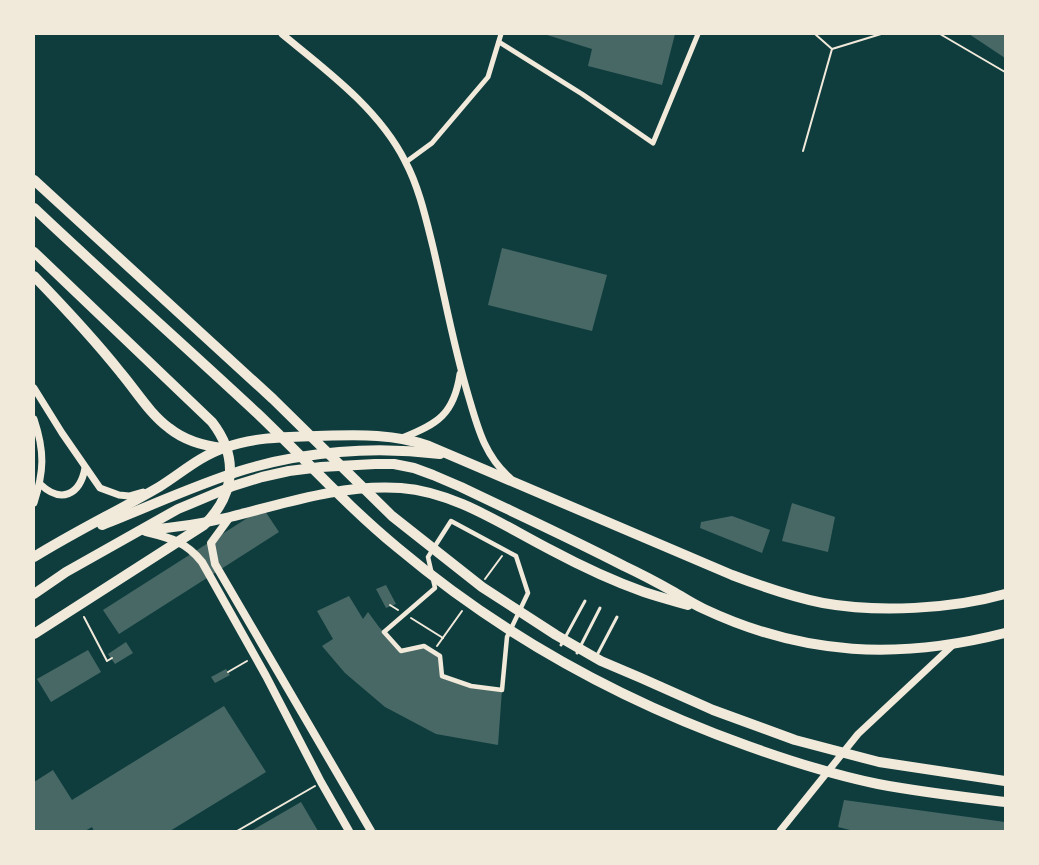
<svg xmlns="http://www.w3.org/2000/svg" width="1039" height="865" viewBox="0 0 1039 865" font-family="'Fira Sans',sans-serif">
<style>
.building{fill:#486865}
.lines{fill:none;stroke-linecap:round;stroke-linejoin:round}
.path{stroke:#f1e9da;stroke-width:2}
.service{stroke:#f1e9da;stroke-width:3}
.pedestrian{stroke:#f1e9da;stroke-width:4.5}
.minor{stroke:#f1e9da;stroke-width:5}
.tertiary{stroke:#f1e9da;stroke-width:7}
.secondary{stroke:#f1e9da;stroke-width:8}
.trunk{stroke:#f1e9da;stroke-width:10}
.motorway{stroke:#f1e9da;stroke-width:10}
</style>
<rect width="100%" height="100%" fill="#0f3d3e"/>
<g class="building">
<polygon points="544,34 675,34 662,85 588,66 592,49"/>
<polygon points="969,34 1005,34 1005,58"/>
<polygon points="502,248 607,275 592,331 488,305"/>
<polygon points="792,503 835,517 828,552 782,541"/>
<polygon points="263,508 279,532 119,634 103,610"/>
<polygon points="732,516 770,530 762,553 700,528 701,522"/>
<polygon points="386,585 396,604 386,608 376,589"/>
<polygon points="349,596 363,619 368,612 379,627 401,651 424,646 440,656 442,676 471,686 502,690 498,745 436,734 385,707 345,673 322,646 333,639 317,611"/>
<polygon points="126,642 133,653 115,664 108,654"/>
<polygon points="88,650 101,672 51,702 37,679"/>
<polygon points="226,669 230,675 215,683 211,677"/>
<polygon points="224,706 266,772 170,831 94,831 92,827 85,831 34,831 34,782 53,770 72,800"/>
<polygon points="844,800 1005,822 1005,831 854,831 838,827"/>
<polygon points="301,802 318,831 251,831"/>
</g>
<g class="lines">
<g class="path">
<polyline points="940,34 1005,72"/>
<polyline points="832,49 881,34"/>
<polyline points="803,151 832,49 815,34"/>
<polyline points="485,579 502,556"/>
<polyline points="390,605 398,610"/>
<polyline points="84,617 107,661 112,658"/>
<polyline points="411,618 443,638"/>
<polyline points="437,646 462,611"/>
<polyline points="228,672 247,661"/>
<polyline points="237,831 315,786"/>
</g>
<g class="service">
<polyline points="561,645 585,601"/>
<polyline points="577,653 600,608"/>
<polyline points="596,657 617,617"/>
</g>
<polygon class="pedestrian" points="451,521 516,556 528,593 507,637 502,690 471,686 442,676 440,656 424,646 401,651 384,632 435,588 428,557"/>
<g class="minor">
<polyline points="499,42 582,94 653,143 698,34"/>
<polyline points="406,162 432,143 488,77 501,34"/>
</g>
<g class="tertiary">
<path d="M 282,34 C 326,70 379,109 405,161 C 419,187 426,219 433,247 C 445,298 454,349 469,398 C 478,429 485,456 510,478"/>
<polyline points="34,388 62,433 100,488 119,495 129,496 143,492"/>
<path d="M 34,419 C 45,452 44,471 34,503"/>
<path d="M 402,438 C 438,424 454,414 460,374"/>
<path d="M 40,484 C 61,504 80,495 85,468"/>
<polyline points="780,831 858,734 954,644"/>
</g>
<g class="secondary">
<polyline points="230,517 211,543 215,564 371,831"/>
<path d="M 146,532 C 171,538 186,542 202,562 L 266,676 L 321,782 L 349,831"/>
</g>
<g class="trunk">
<path d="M 102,525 C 148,507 193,486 240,471 C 304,451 374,446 440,454"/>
<path d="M 144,530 C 173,528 201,524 230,517 C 286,503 342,484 401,488 C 455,492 504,526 551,550 C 581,566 613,581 644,592 C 659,597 674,601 688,605"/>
<path d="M 34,557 C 74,532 118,511 159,487 C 180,474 200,456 224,448 C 254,437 285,437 317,436 C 355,435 393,433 429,446 L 732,575 C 761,586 792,597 823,603 C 878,613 952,609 1005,594"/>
<path d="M 34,594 L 66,572 L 178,509 L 233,486 L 262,477 L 289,471 L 321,467 L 375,464 L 394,464 L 414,468 L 433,475 L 461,487 C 515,513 570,538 624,566 C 641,574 658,583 674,592 C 684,598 693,604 704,609 C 804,656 899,660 1005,633"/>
</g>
<g class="motorway">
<polyline points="34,180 273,399 392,516 482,587 556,635 601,661 641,678 713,710 795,740 879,762 1005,781"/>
<path d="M 34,208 C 108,278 184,345 258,414 C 305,459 348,507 398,548 C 504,637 619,700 748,746 C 790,761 834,775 878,784 C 920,792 963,797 1005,802"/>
<path d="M 34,252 L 212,422 C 239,457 235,495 204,525 L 34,634"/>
<path d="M 34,276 C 64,307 94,339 121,373 C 137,392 150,414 169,428 C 184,440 204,446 223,448"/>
</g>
</g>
<rect width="1039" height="865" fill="none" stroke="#f1e9da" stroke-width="70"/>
</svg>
